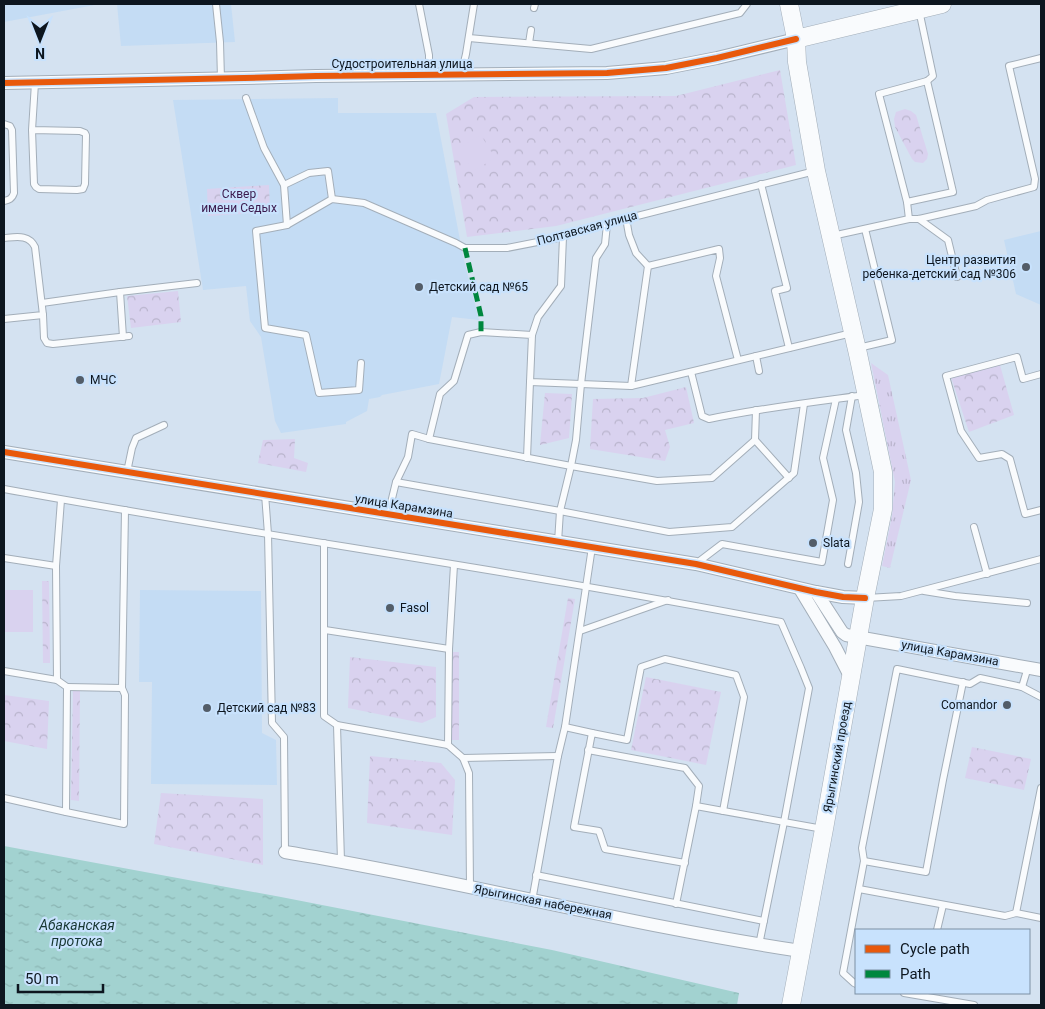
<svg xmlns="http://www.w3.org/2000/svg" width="1045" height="1009" viewBox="0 0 1045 1009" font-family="Roboto,sans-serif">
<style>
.built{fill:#c4dcf4}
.grass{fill:url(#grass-tufts)}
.park{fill:url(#park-crowns)}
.pitch{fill:#d9d2ef}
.water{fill:url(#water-ripples)}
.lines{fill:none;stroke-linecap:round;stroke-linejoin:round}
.lane-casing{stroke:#a3aeb9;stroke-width:8}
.street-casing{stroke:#a3aeb9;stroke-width:14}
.secondary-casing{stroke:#a3aeb9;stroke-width:19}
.lane{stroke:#f9fbfd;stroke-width:6}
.street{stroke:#f9fbfd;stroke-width:12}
.secondary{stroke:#f9fbfd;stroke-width:18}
.quiet{stroke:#00873e;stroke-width:5;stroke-dasharray:10 5;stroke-linecap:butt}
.cycleway-casing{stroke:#c8e2fd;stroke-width:9}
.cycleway{stroke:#e8590c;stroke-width:6}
.poi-dot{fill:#535d68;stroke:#c8e2fd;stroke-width:2}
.labels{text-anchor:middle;stroke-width:4.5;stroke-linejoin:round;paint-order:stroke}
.street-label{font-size:12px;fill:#0d161f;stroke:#c8e2fd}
.park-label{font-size:12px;fill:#3b1a4d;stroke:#c8e2fd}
.poi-label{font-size:12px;fill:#0d161f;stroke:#c8e2fd;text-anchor:start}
.water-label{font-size:14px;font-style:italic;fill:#173632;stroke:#c8e2fd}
</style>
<defs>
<pattern id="grass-tufts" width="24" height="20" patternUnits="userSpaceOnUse" patternTransform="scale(1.25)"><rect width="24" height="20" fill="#d9d2ef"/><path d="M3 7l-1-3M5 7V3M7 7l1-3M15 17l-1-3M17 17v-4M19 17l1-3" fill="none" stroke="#b9b4cc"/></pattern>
<pattern id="park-crowns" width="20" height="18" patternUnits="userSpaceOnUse" patternTransform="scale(1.25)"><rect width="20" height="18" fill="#d9d2ef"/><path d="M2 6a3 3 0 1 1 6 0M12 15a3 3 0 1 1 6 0" fill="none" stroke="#b9b4cc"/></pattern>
<pattern id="water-ripples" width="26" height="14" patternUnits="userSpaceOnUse" patternTransform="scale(1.25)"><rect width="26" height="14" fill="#a2d2d0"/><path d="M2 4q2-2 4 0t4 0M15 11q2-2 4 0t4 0" fill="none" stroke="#8ab4b2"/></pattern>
</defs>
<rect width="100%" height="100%" fill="#d4e2f1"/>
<g class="built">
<polygon points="4,4 100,4 4,22"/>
<polygon points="117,4 231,4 235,42 121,46"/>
<polygon points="338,98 338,113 436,113 463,256 479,320 452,317 439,384 382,395 380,397 369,399 367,411 346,422 346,424 281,433 275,421 261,337 250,321 246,286 203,290 173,100"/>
<polygon points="1041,231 1041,305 1016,294 1004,240"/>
<polygon points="140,590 261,591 262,733 276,740 277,785 151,784 152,682 139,682"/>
</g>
<polygon class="grass" points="871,363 888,375 911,480 890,568 882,566 892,516 895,482"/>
<g class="park">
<polygon points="780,70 796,165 556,226 467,237 446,114 474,97 676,96"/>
<polygon points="905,109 911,111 916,115 928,154 927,159 923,163 915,162 912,159 895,127 894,119 896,112"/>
<polygon points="269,185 270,212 208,216 207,189"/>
<polygon points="178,291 181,322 131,328 127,296"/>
<polygon points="1000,365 1014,415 969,432 951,377"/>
<polygon points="686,387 694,423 665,430 670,447 665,461 590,449 593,399 643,398"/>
<polygon points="545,393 572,394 569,438 540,445"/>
<polygon points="295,439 294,458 308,463 306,472 258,463 263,440"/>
<polygon points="42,581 49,581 50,663 43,663"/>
<polygon points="568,598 575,599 553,728 546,727"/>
<rect x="452" y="652" width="7" height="88"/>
<polygon points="350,657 436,667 436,717 422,723 348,708"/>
<polygon points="646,677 721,692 706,765 631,750"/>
<polygon points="73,690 80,690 79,801 71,800"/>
<polygon points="4,695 49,701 47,749 4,741"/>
<polygon points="972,747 1031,759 1024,790 965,778"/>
<polygon points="370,756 441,763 455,780 452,835 367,823"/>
<polygon points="161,793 263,799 263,865 154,844"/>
</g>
<g class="pitch">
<polygon points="481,135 495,158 473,171 459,148"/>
<rect x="5" y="590" width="28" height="42"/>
</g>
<polygon class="water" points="4,846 281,897 552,950 739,993 737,1005 4,1005"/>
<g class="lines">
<defs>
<g id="lane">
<polyline points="216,4 220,42 221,79"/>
<polyline points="419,4 429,55 429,75"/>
<polyline points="534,8 535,4"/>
<polyline points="469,38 591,49 740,13 747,4"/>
<polyline points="529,43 531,30"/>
<polyline points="461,75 466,54 474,4"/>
<polyline points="246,98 264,148 284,185 287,225"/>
<path d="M 4,124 L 10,126 L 12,130 L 14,193 C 12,199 9,200 4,201"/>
<polyline points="32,130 80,131 85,133 86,135 85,184 83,189 77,190 39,189 36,187 34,184 32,130 35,83"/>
<polyline points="761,184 787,288 775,291 789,348"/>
<polyline points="284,185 309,173 328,171 332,199"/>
<polyline points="907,202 953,192 927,81"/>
<polyline points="626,218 629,235 636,253 648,266"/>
<polyline points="909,219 907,202 879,94 927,81 933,76 919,10"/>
<polyline points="919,219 948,240 957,277"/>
<polyline points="607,224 605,244 596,258 581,384 631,386 852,333"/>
<polyline points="832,236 909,219 919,219 976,206 987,200 1034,187 1035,179 1009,66 1041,58"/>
<path d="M 4,238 C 16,237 29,234 35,247 L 43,315 L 4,319"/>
<polyline points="648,266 719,249 720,258 716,276 738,360"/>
<polyline points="120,292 123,337"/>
<polyline points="42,303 120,292 197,283"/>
<polyline points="43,315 44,338 47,343 53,344 129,336"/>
<polyline points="532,335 538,317 561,286 563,237"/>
<polyline points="858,348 892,340 865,229"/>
<polyline points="756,356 759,371"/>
<polyline points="361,363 359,390 319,393 306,335 265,328 256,231 287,225 332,199 364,203 456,243 465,248 507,248 563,237 578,231 815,171"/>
<path d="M 691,372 L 702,416 L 709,419 C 761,408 813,402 865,395"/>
<polyline points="1041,374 1023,379 1017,357 946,376 961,431 979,458 1002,454 1010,459 1025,514 1041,510"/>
<polyline points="631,386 648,266"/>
<polyline points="429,439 440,394 454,381 468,335 481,332 532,335 530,382 581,384 576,440 571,466 657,481 712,478 755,440 756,410"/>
<polyline points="755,440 789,478"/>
<polyline points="527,458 530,382"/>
<polyline points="127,472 132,448 136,438 164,425"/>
<polyline points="396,482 560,511 669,532 732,527 794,473 804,404"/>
<path d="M 4,489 C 262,536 523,572 781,622 L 801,668 L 809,688 L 784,822 L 759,945"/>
<polyline points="265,494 268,534 272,723 284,737 285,852"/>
<polyline points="61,500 56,566 57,680 67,687 66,812 124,824 125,695 122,688 125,510"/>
<polyline points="388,515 396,482 408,457 412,434 429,439 571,466 560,511 558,542"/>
<polyline points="974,527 987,574"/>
<polyline points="324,543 324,716 337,725 448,745 463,758 469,773 470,888"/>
<polyline points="4,558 56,566"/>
<polyline points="697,563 722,544 822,562 833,500 823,458 836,399"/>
<polyline points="848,564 859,502 856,473 846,430 852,396"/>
<polyline points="924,591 955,596 1027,603"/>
<polyline points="866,598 901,596 1041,559"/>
<polyline points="325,630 449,649"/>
<polyline points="580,631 668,600"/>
<polyline points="4,671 57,680"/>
<polyline points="67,687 122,688"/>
<polyline points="1022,687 1028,667"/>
<polyline points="337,725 341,861"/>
<polyline points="565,727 592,733"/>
<polyline points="448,745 449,649 454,565"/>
<polyline points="588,750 685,768 699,786 696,806"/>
<polyline points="463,758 558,756"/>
<polyline points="4,798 66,812"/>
<polyline points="864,861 926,872 943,780 963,682"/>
<polyline points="685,863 605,849 599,831 574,827 592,733 627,740 641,667 665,659 736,675 744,697 723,811"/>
<polyline points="536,875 764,921"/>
<polyline points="859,889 1005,916 1016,913 1041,918"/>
<polyline points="532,901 558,756 565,727 592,547"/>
<polyline points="676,904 696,806 823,829"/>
<polyline points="1016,913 1041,788"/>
<polyline points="937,930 943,905"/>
<polyline points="856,984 854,983 843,973 864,861 862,848 897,669 970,684 980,678 1022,687 1041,697"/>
<polyline points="904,993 974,1005"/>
</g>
<g id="street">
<polyline points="4,83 244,78 316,76 607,73 666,68 717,58 796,39"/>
<polyline points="4,452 696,564 816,592 843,597 865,598"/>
<polyline points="800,589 835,647 851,678"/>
<polyline points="816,592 842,632 846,635 1041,670"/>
<path d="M 285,852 C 458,880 628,925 801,951"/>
</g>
<g id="secondary">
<polyline points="789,4 796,39 797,62 816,171 858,354 883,472 883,509 865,598 824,829 791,1005"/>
<polyline points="796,39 942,4"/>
</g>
</defs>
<use href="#lane" class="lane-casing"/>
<use href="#street" class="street-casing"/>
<use href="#secondary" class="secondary-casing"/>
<use href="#lane" class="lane"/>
<use href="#street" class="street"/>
<use href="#secondary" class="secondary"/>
<polyline class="quiet" points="465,248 481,316 481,332"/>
<defs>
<g id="cycleway">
<polyline points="4,83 244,78 316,76 607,73 666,68 717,58 796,39"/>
<polyline points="4,452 696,564 816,592 843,597 865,598"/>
</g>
</defs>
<use href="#cycleway" class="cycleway-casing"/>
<use href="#cycleway" class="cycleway"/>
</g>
<g class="poi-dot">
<circle cx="1026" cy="267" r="5"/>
<circle cx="419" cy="287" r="5"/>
<circle cx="80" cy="380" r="5"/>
<circle cx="813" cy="543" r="5"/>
<circle cx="390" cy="608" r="5"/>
<circle cx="1007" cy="705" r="5"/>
<circle cx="207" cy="708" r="5"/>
</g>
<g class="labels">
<g class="street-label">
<text x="402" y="68">Судостроительная улица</text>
<text transform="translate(587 228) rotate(-15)" y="4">Полтавская улица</text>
<text transform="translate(404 506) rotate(9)" y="4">улица Карамзина</text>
<text transform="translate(950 653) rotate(10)" y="4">улица Карамзина</text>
<text transform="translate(837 757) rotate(-80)" y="4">Ярыгинский проезд</text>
<text transform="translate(543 902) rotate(11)" y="4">Ярыгинская набережная</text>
</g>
<g class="park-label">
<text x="239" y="198">Сквер<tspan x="239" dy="14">имени Седых</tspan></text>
</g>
<g class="poi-label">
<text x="1016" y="264" text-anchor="end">Центр развития<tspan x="1016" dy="14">ребенка-детский сад №306</tspan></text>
<text x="429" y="291">Детский сад №65</text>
<text x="90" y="384">МЧС</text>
<text x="823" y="547">Slata</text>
<text x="400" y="612">Fasol</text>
<text x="997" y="709" text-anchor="end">Comandor</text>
<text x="217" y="712">Детский сад №83</text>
</g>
<g class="water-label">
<text x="77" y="930">Абаканская<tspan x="77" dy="16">протока</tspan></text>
</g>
</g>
<rect width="1045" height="1009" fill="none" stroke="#0d161f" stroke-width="10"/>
<rect x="855" y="929" width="175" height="65" fill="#c8e2fd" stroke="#7d90a4"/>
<rect x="865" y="945" width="25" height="8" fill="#e8590c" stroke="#7d90a4"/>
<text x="900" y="954" font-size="15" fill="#0d161f">Cycle path</text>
<rect x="865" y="970" width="25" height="8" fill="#00873e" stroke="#7d90a4"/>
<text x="900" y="979" font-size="15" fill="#0d161f">Path</text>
<g transform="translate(40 40) rotate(180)" stroke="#c8e2fd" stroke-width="4" paint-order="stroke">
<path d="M0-4L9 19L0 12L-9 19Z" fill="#0d161f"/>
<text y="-8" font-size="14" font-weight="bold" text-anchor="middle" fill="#0d161f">N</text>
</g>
<path d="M18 984v8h85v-8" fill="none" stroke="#0d161f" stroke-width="2.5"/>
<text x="25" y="984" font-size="15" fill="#0d161f" stroke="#c8e2fd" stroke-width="4" paint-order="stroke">50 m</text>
</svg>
